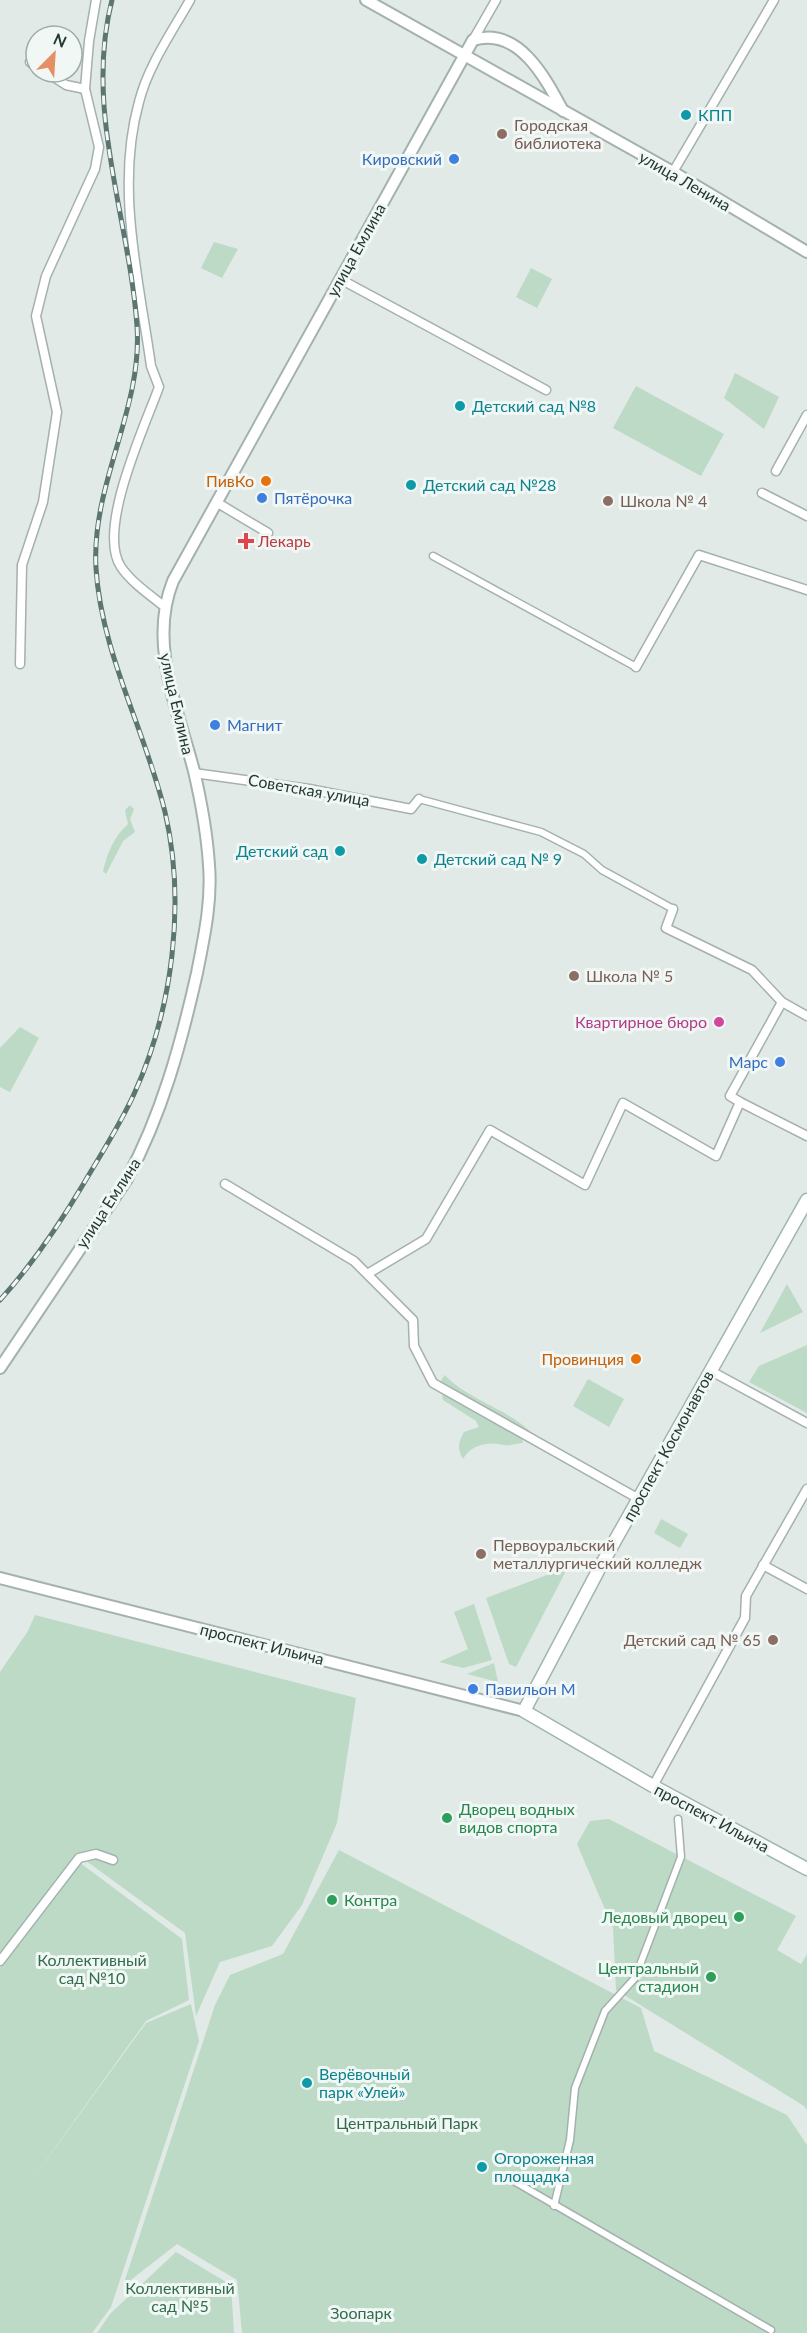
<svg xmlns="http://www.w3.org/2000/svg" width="807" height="2333" viewBox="0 0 807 2333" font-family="Lato,sans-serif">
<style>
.green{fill:#bcdac6}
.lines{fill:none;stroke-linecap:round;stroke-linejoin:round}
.pedestrian-casing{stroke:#a4b1ae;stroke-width:9}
.minor-casing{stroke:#a4b1ae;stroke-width:11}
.tertiary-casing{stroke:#a4b1ae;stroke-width:14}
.secondary-casing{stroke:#a1b5af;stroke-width:15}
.pedestrian{stroke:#fff;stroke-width:6}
.minor{stroke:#fff;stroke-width:8}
.tertiary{stroke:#fff;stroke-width:10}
.secondary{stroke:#fff;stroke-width:12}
.rail-casing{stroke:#5d7571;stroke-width:5}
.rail{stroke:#f1f7f5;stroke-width:3;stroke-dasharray:9;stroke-linecap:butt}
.culture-dot{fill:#0f9aa8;stroke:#f1f7f5;stroke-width:2}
.education-dot{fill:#8d6e63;stroke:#f1f7f5;stroke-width:2}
.shop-dot{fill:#3f7fe0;stroke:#f1f7f5;stroke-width:2}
.food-dot{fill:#e8710a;stroke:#f1f7f5;stroke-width:2}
.health-dot{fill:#e0444e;stroke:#f1f7f5;stroke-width:2}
.hotel-dot{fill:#d1479c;stroke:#f1f7f5;stroke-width:2}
.leisure-dot{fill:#2e9e5b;stroke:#f1f7f5;stroke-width:2}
.labels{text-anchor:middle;stroke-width:6;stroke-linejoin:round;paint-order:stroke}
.culture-label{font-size:16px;fill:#0d838f;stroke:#f1f7f5;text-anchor:start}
.education-label{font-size:16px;fill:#785e54;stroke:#f1f7f5;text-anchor:start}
.shop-label{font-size:16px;fill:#366cbe;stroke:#f1f7f5;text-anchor:start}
.street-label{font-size:16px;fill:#233935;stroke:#f1f7f5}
.food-label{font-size:16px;fill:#c56008;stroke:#f1f7f5;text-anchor:end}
.health-label{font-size:16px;fill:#be3a42;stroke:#f1f7f5;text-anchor:start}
.hotel-label{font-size:16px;fill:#b23c85;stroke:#f1f7f5;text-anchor:end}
.leisure-label{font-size:16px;fill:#27864d;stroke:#f1f7f5;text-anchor:start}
.park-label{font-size:16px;fill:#316c4d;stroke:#f1f7f5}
</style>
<rect width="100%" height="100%" fill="#e1eae7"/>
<g class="green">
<polygon points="214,242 238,249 222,278 201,268"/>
<polygon points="531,268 552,279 537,308 516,297"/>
<polygon points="735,373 779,397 764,429 724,398"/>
<polygon points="636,386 724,434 701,476 613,428"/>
<path d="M 130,805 L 134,809 L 130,819 L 135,832 L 123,841 L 106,874 L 103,871 C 108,852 113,838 128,824 L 125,810 Z"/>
<polygon points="20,1027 39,1038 10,1092 0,1087 0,1048"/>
<polygon points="787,1284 803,1312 760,1333"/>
<polygon points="807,1345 807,1413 749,1382 759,1366"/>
<path d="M 445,1375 C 466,1399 509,1409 533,1434 L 444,1388 L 441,1380 Z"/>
<polygon points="588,1379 624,1399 609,1427 573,1406"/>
<path d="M 445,1393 L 522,1437 L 523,1443 C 517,1443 510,1446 504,1445 C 489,1441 471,1444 463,1459 C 457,1448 458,1443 464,1432 L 479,1427 L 476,1421 L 443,1400 L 442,1396 Z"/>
<polygon points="661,1519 688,1534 680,1548 654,1533"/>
<polygon points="568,1567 516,1667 509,1664 486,1598"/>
<polygon points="474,1604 492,1660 463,1668 439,1662 468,1649 454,1612"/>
<polygon points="35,1615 356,1698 337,1823 302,1905 272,1946 220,1962 196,2016 185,1933 78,1855 0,1956 0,1672 28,1631"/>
<polygon points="494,1663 498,1682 467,1674"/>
<polygon points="609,1819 796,1916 777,1950 801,1964 807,1954 807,2110 804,2106 616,1990 613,1928 577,1844 590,1821"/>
<polygon points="339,1850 641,2008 654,2051 787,2115 807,2145 807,2333 242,2333 237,2280 177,2244 123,2286 215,2005 230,1975 283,1954"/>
<polygon points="79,1862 182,1939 189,2000 146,2021 26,2188 146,2023 191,2004 199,2041 111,2307 92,2333 0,2333 0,1967"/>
<polygon points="176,2252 231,2285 234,2333 97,2333 110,2314"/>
</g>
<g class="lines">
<defs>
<g id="pedestrian">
<polyline points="433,556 636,667"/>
<polyline points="419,799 541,832 584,854 602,870 673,909"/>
<polyline points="512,2180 771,2330"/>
<polyline points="554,2206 570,2140 575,2088 605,2011 635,1978 681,1857 678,1819"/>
</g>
<g id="minor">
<polyline points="473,40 496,0"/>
<polyline points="30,62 36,66"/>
<polyline points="46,72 66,85 85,89"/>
<polyline points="673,172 774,0"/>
<polyline points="340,279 546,390"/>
<polyline points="776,471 807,415"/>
<polyline points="762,493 807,516"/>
<polyline points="216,502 268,533"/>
<path d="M 165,607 C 150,595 132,583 121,567 C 96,530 145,426 159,387 L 151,366 C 139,280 115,187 139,102 C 148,66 172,32 190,0"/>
<polyline points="20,664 22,565 43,502 57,412 36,316 46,276 95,169 99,147 85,89 89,41 96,0"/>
<polyline points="636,667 699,555 807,590"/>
<polyline points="194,773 309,789 411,809 419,799"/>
<polyline points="673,909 666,928 752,970 782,1002 807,1016"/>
<polyline points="740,1102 730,1096 782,1002"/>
<polyline points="225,1184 354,1261 413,1320 414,1346 433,1383 639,1499"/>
<polyline points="369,1273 426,1239 490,1130 585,1185 623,1103 716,1156 740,1102 807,1136"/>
<polyline points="711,1371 807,1423"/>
<polyline points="763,1565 807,1589"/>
<polyline points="653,1786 745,1618 746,1596 807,1489"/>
<polyline points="0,1961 79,1858 96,1854 113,1860"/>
</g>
<g id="tertiary">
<polyline points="366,0 673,172 807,252"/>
<path d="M 0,1368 L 127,1179 C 162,1114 181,1044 197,973 C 204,937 212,902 209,865 C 207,834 201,801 194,771 C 178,710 148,643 173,581 L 473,40 C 518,26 545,77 563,111"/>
<polyline points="0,1578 524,1711"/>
</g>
<polyline id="secondary" points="807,1200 599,1569 524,1711 653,1786 807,1869"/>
</defs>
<use href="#pedestrian" class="pedestrian-casing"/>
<use href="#minor" class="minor-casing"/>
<use href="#tertiary" class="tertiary-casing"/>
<use href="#secondary" class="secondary-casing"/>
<use href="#pedestrian" class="pedestrian"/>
<use href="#minor" class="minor"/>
<use href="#tertiary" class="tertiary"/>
<use href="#secondary" class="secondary"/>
<defs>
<path id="rail" d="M 0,1300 C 33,1264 59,1225 84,1183 C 101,1154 120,1125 134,1094 C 173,1009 186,902 165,812 C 145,730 101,652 96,568 C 91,484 143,409 137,326 C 129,216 84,110 112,0"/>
</defs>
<use href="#rail" class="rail-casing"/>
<use href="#rail" class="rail"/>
</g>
<g class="culture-dot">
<circle cx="686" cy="115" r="6"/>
<circle cx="460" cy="406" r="6"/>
<circle cx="411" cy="485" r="6"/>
<circle cx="340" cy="851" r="6"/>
<circle cx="422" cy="859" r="6"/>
<circle cx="307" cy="2083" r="6"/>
<circle cx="482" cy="2167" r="6"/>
</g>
<g class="education-dot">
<circle cx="502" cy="134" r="6"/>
<circle cx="608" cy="501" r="6"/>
<circle cx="574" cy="976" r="6"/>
<circle cx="481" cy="1554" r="6"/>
<circle cx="773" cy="1640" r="6"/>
</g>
<g class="shop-dot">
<circle cx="454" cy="159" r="6"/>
<circle cx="262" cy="498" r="6"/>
<circle cx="215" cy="725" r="6"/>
<circle cx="780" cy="1062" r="6"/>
<circle cx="473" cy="1689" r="6"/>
</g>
<g class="food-dot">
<circle cx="266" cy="481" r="6"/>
<circle cx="636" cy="1359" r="6"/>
</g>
<path class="health-dot" d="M243 532h6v6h6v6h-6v6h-6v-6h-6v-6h6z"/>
<circle class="hotel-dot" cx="719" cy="1022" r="6"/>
<g class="leisure-dot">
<circle cx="447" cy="1818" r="6"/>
<circle cx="332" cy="1900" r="6"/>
<circle cx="739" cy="1917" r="6"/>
<circle cx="711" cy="1977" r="6"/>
</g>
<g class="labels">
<g class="culture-label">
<text x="698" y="121">КПП</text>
<text x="472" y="412">Детский сад №8</text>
<text x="423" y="491">Детский сад №28</text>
<text x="328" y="857" text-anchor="end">Детский сад</text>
<text x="434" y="865">Детский сад № 9</text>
<text x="319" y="2080">Верёвочный<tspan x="319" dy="18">парк «Улей»</tspan></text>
<text x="494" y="2164">Огороженная<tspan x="494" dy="18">площадка</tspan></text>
</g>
<g class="education-label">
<text x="514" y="131">Городская<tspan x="514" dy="18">библиотека</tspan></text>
<text x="620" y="507">Школа № 4</text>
<text x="586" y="982">Школа № 5</text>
<text x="493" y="1551">Первоуральский<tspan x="493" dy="18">металлургический колледж</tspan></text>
<text x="761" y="1646" text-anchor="end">Детский сад № 65</text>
</g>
<g class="shop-label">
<text x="442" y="165" text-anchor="end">Кировский</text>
<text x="274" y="504">Пятёрочка</text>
<text x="227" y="731">Магнит</text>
<text x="768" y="1068" text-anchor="end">Марс</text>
<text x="485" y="1695">Павильон М</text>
</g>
<g class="street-label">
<text transform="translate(685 181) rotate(30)" y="6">улица Ленина</text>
<text transform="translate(356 250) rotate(-61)" y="6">улица Емлина</text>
<text transform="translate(177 704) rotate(77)" y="6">улица Емлина</text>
<text transform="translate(309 790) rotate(10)" y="6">Советская улица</text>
<text transform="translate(108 1203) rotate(-57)" y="6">улица Емлина</text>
<text transform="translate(668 1446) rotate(-61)" y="6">проспект Космонавтов</text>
<text transform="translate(262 1644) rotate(14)" y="6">проспект Ильича</text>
<text transform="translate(712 1818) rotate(28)" y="6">проспект Ильича</text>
</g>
<g class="food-label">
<text x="254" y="487">ПивКо</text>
<text x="624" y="1365">Провинция</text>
</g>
<g class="health-label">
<text x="258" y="547">Лекарь</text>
</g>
<g class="hotel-label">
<text x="707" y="1028">Квартирное бюро</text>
</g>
<g class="leisure-label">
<text x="459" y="1815">Дворец водных<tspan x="459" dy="18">видов спорта</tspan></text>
<text x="344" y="1906">Контра</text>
<text x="727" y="1923" text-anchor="end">Ледовый дворец</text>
<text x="699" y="1974" text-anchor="end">Центральный<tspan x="699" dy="18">стадион</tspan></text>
</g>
<g class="park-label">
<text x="92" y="1966">Коллективный<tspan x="92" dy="18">сад №10</tspan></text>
<text x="407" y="2129">Центральный Парк</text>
<text x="180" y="2294">Коллективный<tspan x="180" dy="18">сад №5</tspan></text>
<text x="361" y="2319">Зоопарк</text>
</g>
</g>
<g transform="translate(54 54) rotate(24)"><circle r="28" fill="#f1f7f5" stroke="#9faba8" stroke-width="1.5"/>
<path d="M0-4.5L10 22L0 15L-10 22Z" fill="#e58f64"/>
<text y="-9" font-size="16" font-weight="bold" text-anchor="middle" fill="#233935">N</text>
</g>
</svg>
